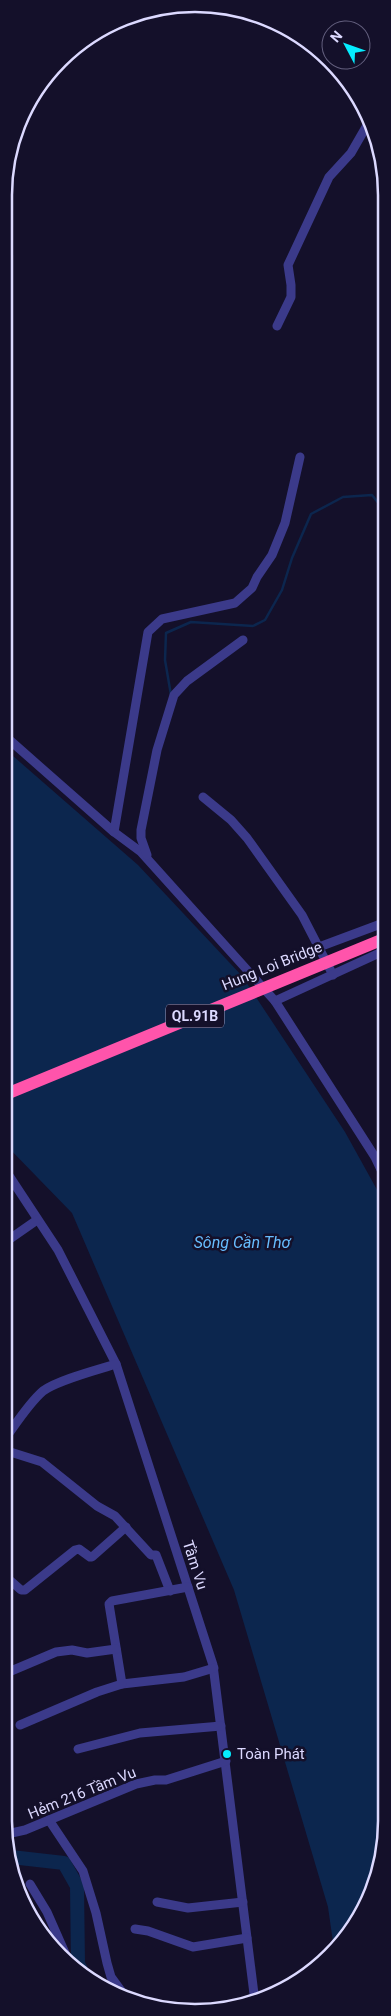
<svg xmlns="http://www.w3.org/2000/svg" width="391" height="2016" viewBox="0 0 391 2016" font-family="Roboto,sans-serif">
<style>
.water{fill:#0c264e}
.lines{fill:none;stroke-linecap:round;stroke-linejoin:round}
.stream{stroke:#0c264e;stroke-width:2.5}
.river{stroke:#0c264e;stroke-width:14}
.minor{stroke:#3b3a8a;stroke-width:9}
.highway-bridge{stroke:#ff54ab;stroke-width:12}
.poi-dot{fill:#05edff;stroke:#14102a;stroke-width:2}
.labels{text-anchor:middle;stroke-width:5;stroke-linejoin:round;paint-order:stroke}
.shield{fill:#14102a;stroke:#a09dbf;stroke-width:1}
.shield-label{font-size:14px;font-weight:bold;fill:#dcd9ff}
.street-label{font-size:15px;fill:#dcd9ff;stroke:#14102a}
.poi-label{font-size:15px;fill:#dcd9ff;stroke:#14102a;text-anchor:start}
.water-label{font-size:16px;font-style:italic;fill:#67bdff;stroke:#14102a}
.rim{fill:none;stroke:#dcd9ff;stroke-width:2.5}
</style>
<rect width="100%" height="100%" fill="#14102a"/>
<polygon class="water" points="5,749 138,865 242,976 345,1132 386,1206 386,1845 367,1906 334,1949 328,1907 234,1590 72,1213 4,1143"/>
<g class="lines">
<polyline class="stream" points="171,695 165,660 166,633 191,622 253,626 265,620 282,590 292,558 311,514 343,497 372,495 387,514"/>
<polyline class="river" points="11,1857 64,1863 77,1886 78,1964 81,1970"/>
<g class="minor">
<polyline points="255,16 261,19 263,18"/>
<polyline points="277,326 291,297 291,285 288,265 329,177 351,153 370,120"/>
<polyline points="5,736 114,832 141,852 275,1001 375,1157 386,1180"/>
<polyline points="203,797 231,820 247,838 302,915 333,975"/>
<polyline points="114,832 148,632 162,619 235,603 252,588 257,577 272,555 285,523 300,457"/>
<polyline points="147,855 141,838 141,830 157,750 174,695 187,681 243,640"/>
<polyline points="319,947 386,922"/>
<polyline points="275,1001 386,950"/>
<polyline points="4,1168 58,1250 116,1364 213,1665 255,2002"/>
<polyline points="4,1243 37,1220"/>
<path d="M 4,1440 C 16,1424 28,1404 43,1391 C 58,1380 97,1370 116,1364"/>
<polyline points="4,1450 42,1462 97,1506 115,1516 151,1555 156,1555 170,1591"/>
<polyline points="4,1575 21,1590 25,1590 75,1550 79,1549 90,1557 92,1557 126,1527"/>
<polyline points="188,1587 112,1601 109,1604 122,1684 184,1677 214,1668"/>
<polyline points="4,1674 56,1652 72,1650 87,1653 116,1649"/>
<polyline points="20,1725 97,1692 122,1684"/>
<polyline points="78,1749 140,1733 221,1726"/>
<polyline points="49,1820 83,1871 96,1913 107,1963 111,1977 127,1999"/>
<polyline points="7,1834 25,1830 136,1784 155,1780 166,1780 226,1761"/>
<polyline points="30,1884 47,1912 69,1962"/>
<polyline points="157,1902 188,1908 243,1902"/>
<polyline points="135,1929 148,1931 193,1947 247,1938"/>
</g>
<polyline class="highway-bridge" points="4,1095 386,938"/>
</g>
<circle class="poi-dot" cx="227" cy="1754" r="5"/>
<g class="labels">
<rect class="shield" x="166" y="1004.5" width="58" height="23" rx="4"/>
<g class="shield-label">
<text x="195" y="1021">QL.91B</text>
</g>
<g class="street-label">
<text transform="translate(272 966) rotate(-22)" y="5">Hung Loi Bridge</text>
<text transform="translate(195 1565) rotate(72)" y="5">Tầm Vu</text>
<text transform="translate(82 1793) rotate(-22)" y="5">Hẻm 216 Tầm Vu</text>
</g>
<g class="poi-label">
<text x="237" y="1759">Toàn Phát</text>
</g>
<g class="water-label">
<text x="242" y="1248">Sông Cần Thơ</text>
</g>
</g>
<path d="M0 0H391V2016H0ZM195 12H195A183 183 0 0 1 378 195V1821A183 183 0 0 1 195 2004H195A183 183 0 0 1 12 1821V195A183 183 0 0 1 195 12Z" fill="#14102a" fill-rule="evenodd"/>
<path class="rim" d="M195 12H195A183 183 0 0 1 378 195V1821A183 183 0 0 1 195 2004H195A183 183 0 0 1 12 1821V195A183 183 0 0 1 195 12Z"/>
<g transform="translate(346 45) rotate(311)"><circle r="24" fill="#14102a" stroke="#64607f"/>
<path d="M0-4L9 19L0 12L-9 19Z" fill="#05edff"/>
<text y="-8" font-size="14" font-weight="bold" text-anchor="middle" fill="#dcd9ff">N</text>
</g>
</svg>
